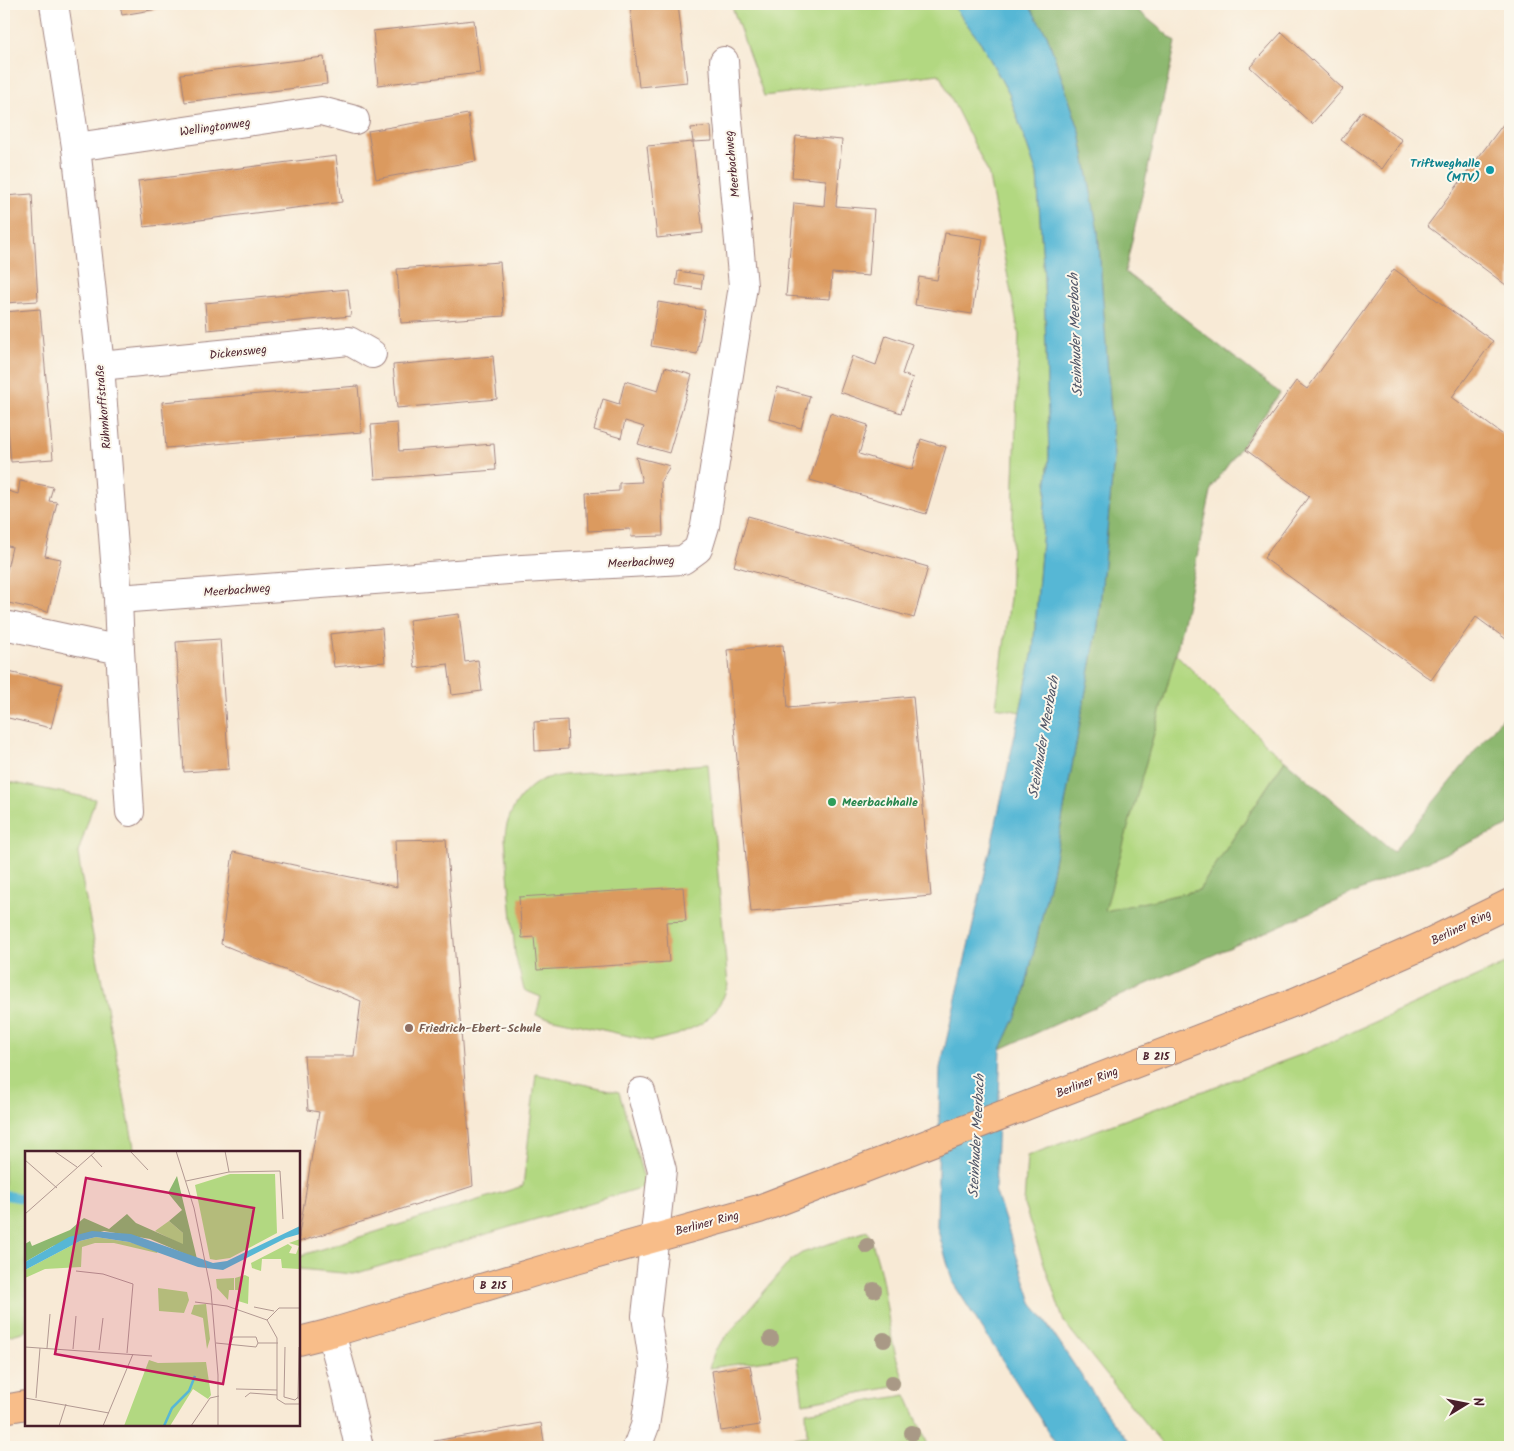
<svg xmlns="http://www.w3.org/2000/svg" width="1514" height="1451" viewBox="0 0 1514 1451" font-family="Kalam,sans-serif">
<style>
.green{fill:#b2d881;stroke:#7e7c56}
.forest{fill:#8db86f;stroke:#6c6c4d}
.water{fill:#57b7d5;stroke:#506b80}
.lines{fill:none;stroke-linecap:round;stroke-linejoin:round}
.stream{stroke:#57b7d5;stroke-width:9}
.building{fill:#db9a5e}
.minor-casing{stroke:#a18480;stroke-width:30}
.major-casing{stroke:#a18480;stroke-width:30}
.minor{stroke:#fff;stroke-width:28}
.major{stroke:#f8bd89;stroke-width:28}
.tree{fill:#a99986}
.culture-dot{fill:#0f9aa8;stroke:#fbf7ec;stroke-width:2}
.leisure-dot{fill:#2e9e5b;stroke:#fbf7ec;stroke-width:2}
.education-dot{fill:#8d6e63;stroke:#fbf7ec;stroke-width:2}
.labels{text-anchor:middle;stroke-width:4;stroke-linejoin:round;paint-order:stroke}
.shield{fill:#fbf7ec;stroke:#7f6065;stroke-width:1}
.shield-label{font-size:11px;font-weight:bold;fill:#4a1f2b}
.street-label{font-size:12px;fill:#4a1f2b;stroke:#fbf7ec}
.culture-label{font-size:12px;font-weight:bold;fill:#0d838f;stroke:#fbf7ec;text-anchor:end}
.leisure-label{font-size:12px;font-weight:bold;fill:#27864d;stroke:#fbf7ec;text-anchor:start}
.education-label{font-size:12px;font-weight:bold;fill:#785e54;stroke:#fbf7ec;text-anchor:start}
.water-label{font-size:14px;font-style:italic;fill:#4f5466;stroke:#fbf7ec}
.inset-river{fill:none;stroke:#57b7d5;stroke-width:2.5}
.inset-road{fill:none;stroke:#b29992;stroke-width:1}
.view{fill:#c2185b;fill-opacity:0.15;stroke:#c2185b;stroke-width:2.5}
.inset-edge{fill:none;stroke:#4a1f2b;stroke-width:2.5}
</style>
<rect width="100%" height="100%" fill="#fbf7ec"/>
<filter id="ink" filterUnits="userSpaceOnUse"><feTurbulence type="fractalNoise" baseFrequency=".02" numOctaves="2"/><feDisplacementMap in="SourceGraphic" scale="10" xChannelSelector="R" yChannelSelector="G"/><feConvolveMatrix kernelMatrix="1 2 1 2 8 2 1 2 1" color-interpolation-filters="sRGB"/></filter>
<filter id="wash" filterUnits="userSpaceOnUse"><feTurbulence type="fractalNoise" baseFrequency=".0096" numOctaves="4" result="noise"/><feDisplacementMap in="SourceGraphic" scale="20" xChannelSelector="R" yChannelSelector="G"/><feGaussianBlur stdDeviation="1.12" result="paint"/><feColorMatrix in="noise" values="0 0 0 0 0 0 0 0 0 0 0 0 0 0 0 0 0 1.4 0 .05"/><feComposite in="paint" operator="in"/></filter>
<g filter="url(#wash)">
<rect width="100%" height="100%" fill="#f8ead6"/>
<g class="green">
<polygon points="731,4 952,4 981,43 1009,94 1037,174 1044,279 1049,456 1033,651 1020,712 996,707 1010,598 1019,335 988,172 939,74 764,96"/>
<polygon points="1176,654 1266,744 1285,760 1199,890 1104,912"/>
<path d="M 708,764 L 728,985 L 723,998 L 714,1012 L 703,1023 L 677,1035 L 652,1041 L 536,1015 L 541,997 L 524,990 L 515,954 L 505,838 C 506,814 522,789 544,779 C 550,777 558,776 564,775 Z"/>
<polygon points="4,781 95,799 78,853 81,874 135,1152 26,1152 26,1331 4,1337"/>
<polygon points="1510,962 1510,1447 1164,1447 1064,1322 1024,1205 1027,1156 1303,1054"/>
<polygon points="536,1074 619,1092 646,1186 354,1274 299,1269 299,1256 523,1186"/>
<path d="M 867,1231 C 884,1267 885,1306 893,1344 C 896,1358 901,1371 905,1385 L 803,1403 L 797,1356 L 709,1368 L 715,1350 L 790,1261 L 802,1253 Z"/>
<polygon points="906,1395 929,1447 738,1447 807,1436 806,1412"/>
</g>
<polygon class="forest" points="1027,4 1130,4 1176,42 1125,272 1280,393 1212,487 1176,654 1105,911 1199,890 1285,760 1393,852 1510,708 1510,825 1076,1015 1001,1049 1022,1003 1053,868 1098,626 1114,458 1098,231 1080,132 1047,35"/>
<polygon class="water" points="952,4 1028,4 1047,35 1080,132 1098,231 1114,458 1098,626 1053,868 1022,1003 1001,1049 995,1190 1032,1302 1107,1414 1134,1447 1058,1447 953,1283 937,1227 940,1068 990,851 1033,651 1049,456 1044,279 1037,174 1009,94 981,43"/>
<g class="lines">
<polyline class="stream" points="4,1195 26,1199"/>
</g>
<g id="blocks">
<g class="building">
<polygon points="120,4 181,4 181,5 122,15"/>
<polygon points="630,4 678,4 687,82 639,87"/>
<polygon points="474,20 480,73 378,85 373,31"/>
<polygon points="1282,32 1343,89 1312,124 1250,67"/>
<polygon points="324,57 327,84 185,102 181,74"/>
<polygon points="1362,111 1402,140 1382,169 1341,140"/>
<polygon points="468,114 476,161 376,179 368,131"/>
<polygon points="1510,115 1510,288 1427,226"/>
<polygon points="711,126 712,141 693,142 691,128"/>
<polygon points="796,136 842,140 836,206 874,209 869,276 832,273 830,299 786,296 794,203 824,206 826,180 792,177"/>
<polygon points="693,142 703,233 657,238 647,146"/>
<polygon points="336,156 342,202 144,227 138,181"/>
<polygon points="32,194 38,301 4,303 4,196"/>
<polygon points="945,233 983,239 972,314 915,305 919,277 937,280"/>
<polygon points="500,262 504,316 401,323 397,269"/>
<polygon points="1394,269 1493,341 1452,397 1510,440 1510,642 1476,617 1431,680 1264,558 1309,496 1246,450 1296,381 1307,389"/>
<polygon points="678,271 703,275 701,289 676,285"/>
<polygon points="348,289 351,316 207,330 205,303"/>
<polygon points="658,302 705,310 697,354 651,346"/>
<polygon points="40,309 53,459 11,462 4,385 4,312"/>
<polygon points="886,335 912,344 902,374 913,378 901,413 840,392 852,356 876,365"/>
<polygon points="493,356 497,399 397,408 393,365"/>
<polygon points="665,367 692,375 669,453 638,444 644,427 625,421 621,438 594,430 603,399 619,404 625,381 658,391"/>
<polygon points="358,386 362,432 166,448 162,402"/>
<polygon points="777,387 810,396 801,428 769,419"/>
<polygon points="830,413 868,425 859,454 912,470 921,439 946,447 926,514 810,480"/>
<polygon points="397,423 399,451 494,444 496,470 375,479 371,425"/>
<polygon points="636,457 670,466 661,481 663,536 631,537 630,529 588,531 586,493 619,491 619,483 642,482"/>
<polygon points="20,481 53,487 49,501 57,502 45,556 61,559 48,612 4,602 4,582 12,547 4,545 4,508 8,491 18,494"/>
<polygon points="748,516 928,567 914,618 734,566"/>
<polygon points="459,614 465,662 478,660 482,691 452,695 448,664 415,668 409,620"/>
<polygon points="382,628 385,662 334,667 330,634"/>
<polygon points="220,639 229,769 184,772 176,642"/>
<polygon points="783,645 788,708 913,696 931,896 751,912 727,650"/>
<polygon points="4,671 62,684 51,728 4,717"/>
<polygon points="567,720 568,749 535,751 534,722"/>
<polygon points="446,839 473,1186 299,1242 299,1234 319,1112 308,1110 304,1056 354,1056 361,1001 221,944 233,852 397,887 395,840"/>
<polygon points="683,887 686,921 666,922 669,962 537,970 534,937 522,938 519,897"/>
<polygon points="750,1365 760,1425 721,1431 712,1371"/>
<polygon points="541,1423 545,1447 435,1447 434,1441"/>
</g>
</g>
</g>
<g filter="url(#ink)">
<use href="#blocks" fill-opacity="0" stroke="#a18480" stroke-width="1"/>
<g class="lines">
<defs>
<g id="minor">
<polyline points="54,4 76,147 100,366 118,599 120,650 130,812"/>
<polyline points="76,147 321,111 355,120"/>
<polyline points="100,366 349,341 372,354"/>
<polyline points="118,599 522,569 683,560 698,549 705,526 743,286 727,110 724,61"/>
<polyline points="4,625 120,650"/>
<polyline points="331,1333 344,1380 359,1447"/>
<polyline points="637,1447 645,1426 654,1367 646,1316 662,1170 641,1092"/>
</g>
<g id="major">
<polyline points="299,1341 331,1333 558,1265 759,1209 1297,1001 1422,946 1510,903"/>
<polyline points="4,1409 26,1405"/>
</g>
</defs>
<use href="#minor" class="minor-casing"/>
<use href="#major" class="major-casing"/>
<use href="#minor" class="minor"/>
<use href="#major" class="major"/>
</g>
<g class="tree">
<circle cx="867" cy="1246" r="8"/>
<circle cx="874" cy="1290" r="8"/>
<circle cx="771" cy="1339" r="8"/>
<circle cx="884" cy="1340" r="8"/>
<circle cx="892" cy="1383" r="8"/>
<circle cx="912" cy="1433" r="8"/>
</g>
</g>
<circle class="culture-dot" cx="1490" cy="170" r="5"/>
<circle class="leisure-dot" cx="832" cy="802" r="5"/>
<circle class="education-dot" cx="409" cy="1028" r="5"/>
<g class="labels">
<g class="shield">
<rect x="1137" y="1047.5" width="38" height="17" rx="4"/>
<rect x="474" y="1276.5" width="38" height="17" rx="4"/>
</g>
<g class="shield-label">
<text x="1156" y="1060">B 215</text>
<text x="493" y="1289">B 215</text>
</g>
<g class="street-label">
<text transform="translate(215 127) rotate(-8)" y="4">Wellingtonweg</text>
<text transform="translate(732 164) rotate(-96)" y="4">Meerbachweg</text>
<text transform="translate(238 352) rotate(-6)" y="4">Dickensweg</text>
<text transform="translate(103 407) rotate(-95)" y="4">Rühmkorffstraße</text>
<text transform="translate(641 562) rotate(-3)" y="4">Meerbachweg</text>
<text transform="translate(237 590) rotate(-4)" y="4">Meerbachweg</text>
<text transform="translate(1461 927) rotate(-26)" y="4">Berliner Ring</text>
<text transform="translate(1087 1082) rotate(-21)" y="4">Berliner Ring</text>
<text transform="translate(707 1223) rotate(-15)" y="4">Berliner Ring</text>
</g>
<g class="culture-label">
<text x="1480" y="167">Triftweghalle<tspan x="1480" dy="14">(MTV)</tspan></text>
</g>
<g class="leisure-label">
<text x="842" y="806">Meerbachhalle</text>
</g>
<g class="education-label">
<text x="419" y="1032">Friedrich-Ebert-Schule</text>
</g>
<g class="water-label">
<text transform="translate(1075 335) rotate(-92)" y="5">Steinhuder Meerbach</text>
<text transform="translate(1043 737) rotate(-80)" y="5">Steinhuder Meerbach</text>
<text transform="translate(976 1136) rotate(-87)" y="5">Steinhuder Meerbach</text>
</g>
</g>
<g transform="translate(25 1151)">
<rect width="275" height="275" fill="#f8ead6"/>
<path d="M 205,23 L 250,23 L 252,82 L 205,107 L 191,109 L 185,108 L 170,34 ZM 144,70 L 158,82 L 158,94 L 130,80 ZM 71,86 L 104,91 L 133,99 L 132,102 L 89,92 L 70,92 L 57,96 L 56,116 L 20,118 L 0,127 L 0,119 L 55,90 ZM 275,88 L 275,118 L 257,117 L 256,108 L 237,108 L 236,120 L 227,117 L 226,112 L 263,93 L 267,96 L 264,102 L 271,103 L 274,95 L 264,92 ZM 220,124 L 224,126 L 223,153 L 213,150 L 213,139 L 210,139 L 210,127 ZM 209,127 L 209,139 L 204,139 L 203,149 L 192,137 L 191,128 ZM 133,137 L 162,141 L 164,149 L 159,162 L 134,160 ZM 181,153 L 185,188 L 182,198 L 178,167 L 166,163 L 169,154 ZM 124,209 L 133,212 L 181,211 L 186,244 L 183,248 L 168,238 L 145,275 L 99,275 Z" fill="#b2d881"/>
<path d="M 152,25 L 172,108 L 125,88 L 79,80 L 28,95 L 0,111 L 0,93 L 5,90 L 7,95 L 45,79 L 59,67 L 84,78 L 102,63 L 111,72 L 158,93 L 158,82 L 144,70 L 157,59 L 143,42 Z" fill="#8db86f"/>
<path d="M 275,75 L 275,83 L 261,87 L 198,119 L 173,116 L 104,91 L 71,86 L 55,90 L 0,119 L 0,111 L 44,86 L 67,80 L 106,83 L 188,112 L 202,110 Z" fill="#57b7d5"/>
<path class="inset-river" d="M 139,275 L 147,257 L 164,240 L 170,225"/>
<path class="inset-road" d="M 29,0 L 52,16M 105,0 L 123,19M 151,0 L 169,57 L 186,140 L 193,224 L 193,275M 200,0 L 204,21M 66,4 L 77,16M 0,9 L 32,37M 161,30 L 204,21 L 255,20 L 258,68M 0,63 L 71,0M 51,120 L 78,123 L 108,133 L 102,202M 170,151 L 202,155 L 242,169 L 252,187 L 252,248 L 260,253 L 275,253M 229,156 L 249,160M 242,169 L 254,157 L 275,157M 206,191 L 208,186 L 231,186 L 233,192M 191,192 L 231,196 L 233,192 L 253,192M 0,196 L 127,205M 260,196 L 259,246 L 270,249 L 273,246M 22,197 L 25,163M 48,198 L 51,165M 74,199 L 78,167M 211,238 L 252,239M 220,246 L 225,242 L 252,244M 0,247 L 84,262M 11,247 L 15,197M 273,248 L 274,196M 34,275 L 41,253M 78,275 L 108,203M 166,275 L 185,247 L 194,245"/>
<path class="view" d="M 61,27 L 229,57 L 198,233 L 30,203 Z"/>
<rect width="275" height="275" class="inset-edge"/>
</g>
<rect width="1514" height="1451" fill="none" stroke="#fbf7ec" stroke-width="20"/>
<g transform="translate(1466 1404) rotate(80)" stroke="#fbf7ec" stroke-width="4" paint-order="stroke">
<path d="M0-4L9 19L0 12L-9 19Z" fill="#4a1f2b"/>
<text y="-8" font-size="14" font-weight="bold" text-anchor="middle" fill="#4a1f2b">N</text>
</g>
</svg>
